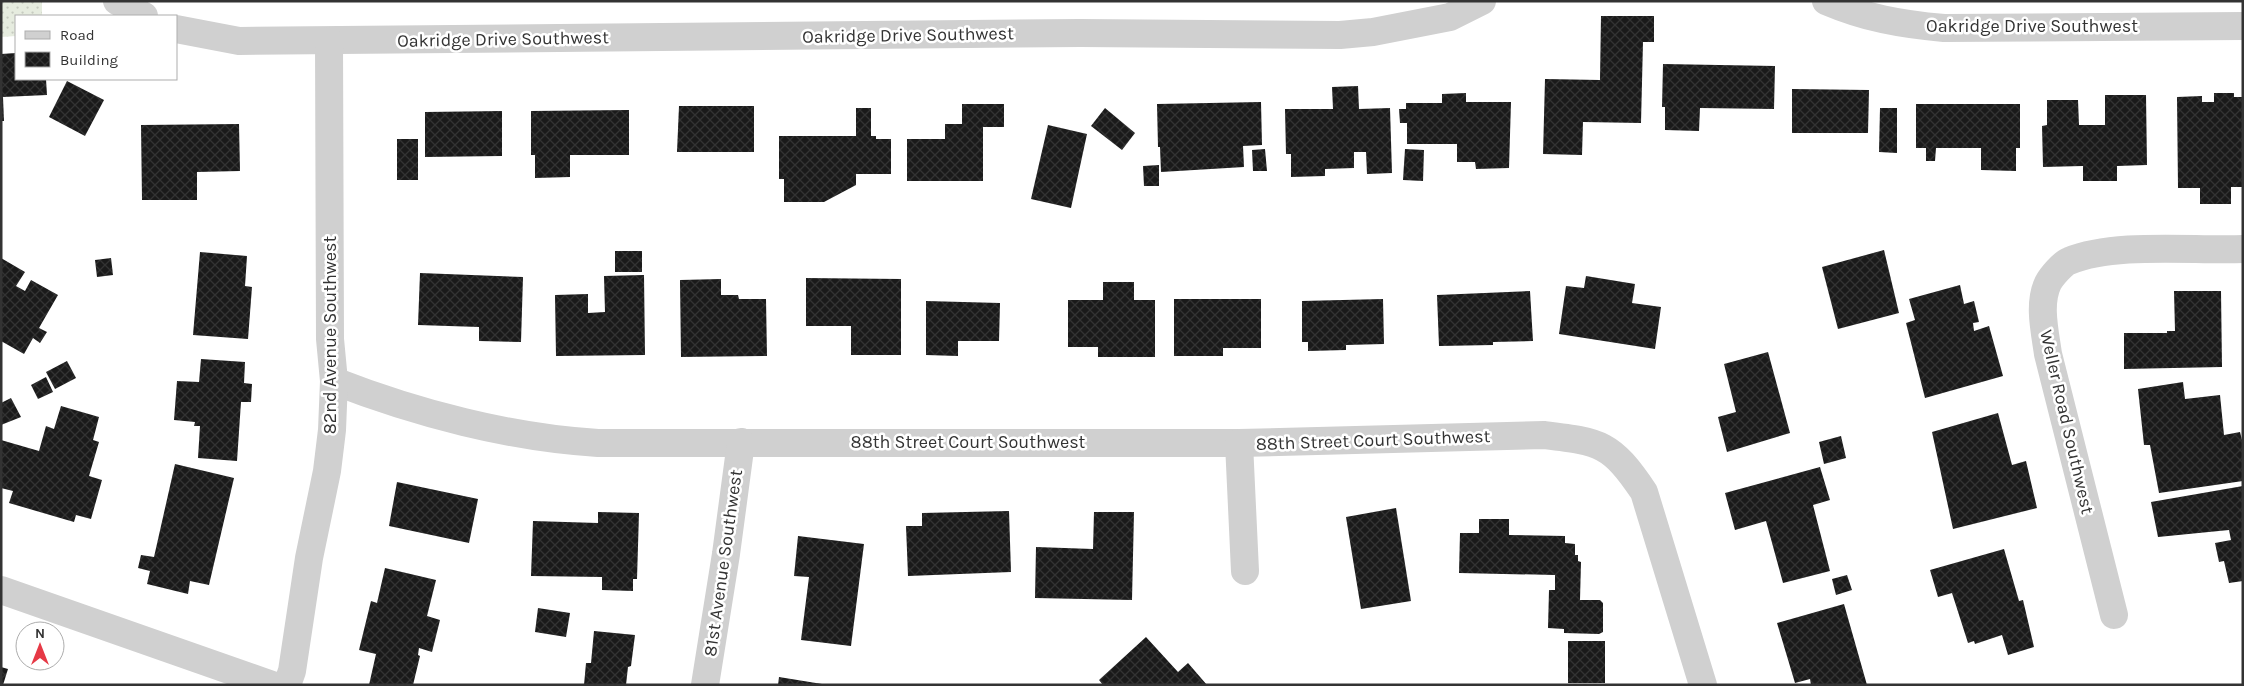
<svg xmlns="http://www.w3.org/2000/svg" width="2244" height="686" viewBox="0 0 2244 686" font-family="Karla,sans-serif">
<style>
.grass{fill:url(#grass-dots)}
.building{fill:url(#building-cross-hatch)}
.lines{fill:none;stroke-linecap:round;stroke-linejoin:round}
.minor{stroke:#d0d0d0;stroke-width:28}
.labels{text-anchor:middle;stroke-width:5;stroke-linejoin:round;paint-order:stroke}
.street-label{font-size:18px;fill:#333;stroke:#fff}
</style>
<defs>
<pattern id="grass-dots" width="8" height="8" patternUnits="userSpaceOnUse" patternTransform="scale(1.25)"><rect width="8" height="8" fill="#e6ecdf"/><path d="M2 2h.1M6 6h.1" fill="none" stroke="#c6cbc0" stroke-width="1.8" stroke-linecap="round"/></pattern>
<pattern id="building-cross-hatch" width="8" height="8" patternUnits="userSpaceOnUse" patternTransform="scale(1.25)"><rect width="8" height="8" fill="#1a1a1a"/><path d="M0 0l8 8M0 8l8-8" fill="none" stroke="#333"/></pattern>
</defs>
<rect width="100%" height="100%" fill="#fff"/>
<polygon class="grass" points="1,1 42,1 42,16 16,16 16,36 1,37"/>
<g class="building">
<polygon points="1601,16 1654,16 1654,42 1643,42 1641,123 1583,122 1582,155 1543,154 1545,79 1600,80"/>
<polygon points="16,53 16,79 46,79 47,95 3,97 4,121 1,121 1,54"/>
<polygon points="1663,64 1775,66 1774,109 1700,108 1699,131 1665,130 1665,107 1662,107"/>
<polygon points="67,81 104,100 85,136 49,117"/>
<polygon points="1358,86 1359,109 1390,108 1392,173 1367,174 1366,152 1354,152 1354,168 1325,169 1325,176 1291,177 1291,154 1286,154 1285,109 1333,109 1332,87"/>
<polygon points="1792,89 1869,90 1868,133 1792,133"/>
<polygon points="1466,93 1466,102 1511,102 1509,168 1476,169 1475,162 1457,162 1457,144 1407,144 1407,123 1400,123 1399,109 1406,109 1406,103 1442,103 1442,94"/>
<polygon points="2214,93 2234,93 2234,97 2243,97 2243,187 2231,187 2231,204 2200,204 2200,188 2178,188 2177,97 2202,96 2202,102 2214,102"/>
<polygon points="2105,95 2146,95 2147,165 2117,166 2117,181 2083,181 2083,166 2043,167 2042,126 2047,125 2047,100 2078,100 2079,125 2105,125"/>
<polygon points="1261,102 1262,145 1243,146 1244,167 1161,172 1160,147 1158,147 1157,104"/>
<polygon points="962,104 1004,104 1004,127 983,127 983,181 907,181 907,139 945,139 945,124 962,124"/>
<polygon points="1916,104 2020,104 2020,148 2016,148 2016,171 1981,170 1981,148 1936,148 1935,161 1926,161 1926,148 1916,148"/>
<polygon points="679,106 754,106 754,152 677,152"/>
<polygon points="856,108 871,108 871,136 876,136 876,139 891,139 891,174 856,174 856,185 824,202 784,202 784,179 779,179 779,136 856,136"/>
<polygon points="1105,108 1135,133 1122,150 1091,126"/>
<polygon points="1880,108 1897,108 1897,153 1879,152"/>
<polygon points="629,110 629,155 570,155 570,177 535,178 535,155 531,155 531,111"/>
<polygon points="502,111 502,156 425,157 425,112"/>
<polygon points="239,124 240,171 197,172 197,200 142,200 141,125"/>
<polygon points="1048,125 1087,134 1071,208 1031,199"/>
<rect x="397" y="139" width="21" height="41"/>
<polygon points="1265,149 1267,171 1253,171 1252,150"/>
<polygon points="1405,149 1424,150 1423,181 1403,180"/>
<polygon points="1159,165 1159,186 1144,186 1143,166"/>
<polygon points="1884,250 1899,313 1838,329 1822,267"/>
<rect x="615" y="251" width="27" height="21"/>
<polygon points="200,252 247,256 245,286 252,287 248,339 193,335"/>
<polygon points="1,258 25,272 16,286 25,291 31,280 58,295 39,328 47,332 40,343 33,338 24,354 1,341"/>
<polygon points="111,258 113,275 97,277 95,260"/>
<polygon points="420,273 523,277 521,342 479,341 479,327 418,325"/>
<polygon points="644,275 645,355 556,356 555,295 588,294 588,313 605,312 604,276"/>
<polygon points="1586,276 1635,284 1632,303 1661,307 1655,349 1559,334 1566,286 1584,288"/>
<polygon points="806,278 901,279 901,355 851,355 851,326 806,326"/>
<polygon points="721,279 721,295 738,295 739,299 766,299 767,356 681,357 680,280"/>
<polygon points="1103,282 1134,282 1134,300 1155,300 1155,357 1098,357 1098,347 1068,347 1068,300 1103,300"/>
<polygon points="1960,285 1964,304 1974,301 1979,322 1973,323 1974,331 1989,326 2003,376 1925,398 1906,323 1915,320 1909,299"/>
<polygon points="1530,291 1533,341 1493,342 1493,345 1439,346 1437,295"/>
<polygon points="2174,291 2221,291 2222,367 2124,369 2124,333 2167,333 2167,331 2175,331"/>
<polygon points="1174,299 1261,299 1261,348 1223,348 1223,356 1174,356"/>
<polygon points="1383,299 1384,344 1346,345 1346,350 1308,351 1308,342 1302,342 1302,301"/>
<polygon points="926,301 1000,303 999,341 958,341 958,356 926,355"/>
<polygon points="1768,352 1790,433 1727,452 1718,417 1736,412 1724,364"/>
<polygon points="201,359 245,362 244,383 252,384 251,402 241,402 237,461 198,458 200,426 194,426 195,422 174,420 177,381 199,382"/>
<polygon points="67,361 76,378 55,389 46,372"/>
<polygon points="46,377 53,392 38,399 31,385"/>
<polygon points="2183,382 2185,399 2220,395 2224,435 2240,432 2243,444 2243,481 2159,493 2150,445 2144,445 2138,389"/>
<polygon points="11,398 21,417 1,425 1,403"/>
<polygon points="61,406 99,417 93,440 99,442 89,476 102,480 91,519 76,515 74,522 9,503 13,491 1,488 1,440 39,451 46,426 54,429"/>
<polygon points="1998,413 2012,465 2026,461 2037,508 1953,529 1932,432"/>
<polygon points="1841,436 1846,458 1824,464 1819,442"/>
<polygon points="175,464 234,478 209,585 190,581 188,594 147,584 150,571 138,568 141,555 154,557"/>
<polygon points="1820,467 1830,500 1813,505 1830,571 1783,583 1766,521 1735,530 1725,493"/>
<polygon points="397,482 478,499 469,543 389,526"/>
<polygon points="2243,486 2243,581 2229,583 2224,561 2219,562 2215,543 2231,540 2229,530 2158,537 2151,502"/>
<polygon points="1396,508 1411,601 1361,609 1346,517"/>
<polygon points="1009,511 1011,572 908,576 906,526 922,526 922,513"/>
<polygon points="598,512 639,513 637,579 633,579 633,591 602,590 602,577 531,576 533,521 598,523"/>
<polygon points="1094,512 1134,512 1132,600 1035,598 1036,547 1093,549"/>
<polygon points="1479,519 1509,519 1509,535 1565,536 1565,543 1575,544 1575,555 1578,555 1578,561 1581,562 1580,600 1600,600 1603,603 1603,632 1599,634 1564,633 1564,629 1548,628 1549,590 1555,590 1555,575 1459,573 1460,533 1479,533"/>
<polygon points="798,536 864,544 851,646 801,640 809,577 794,576"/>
<polygon points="2004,549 2019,601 2023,600 2034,647 2008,655 2002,635 1975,644 1974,641 1968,643 1952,593 1938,597 1930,570"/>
<polygon points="385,568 436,580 427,616 440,620 432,652 419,648 418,655 420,656 413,685 369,685 376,654 359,650 371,601 377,603"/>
<polygon points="1847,575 1852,590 1836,595 1832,579"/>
<polygon points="1844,604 1867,685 1811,685 1810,679 1795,683 1777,623"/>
<polygon points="538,608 570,613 566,637 535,632"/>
<polygon points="594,631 635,635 631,666 628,667 626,685 584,685 586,663 591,663"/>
<polygon points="1146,637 1178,672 1188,663 1207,685 1103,685 1099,680"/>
<rect x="1568" y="641" width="37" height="42"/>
<polygon points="1,667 8,669 3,685 1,685"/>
<polygon points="779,677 822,684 822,685 778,685"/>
</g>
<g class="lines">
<g class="minor">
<polyline points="117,1 144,16"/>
<path d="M 1826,1 C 1866,18 1900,24 1944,28 L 2243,26"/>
<polyline points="176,29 239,41 1080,33 1340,35 1373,32 1450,17 1482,1"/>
<path d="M 334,381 C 416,413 511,438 598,443 L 1239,443 L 1544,435 C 1601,442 1611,443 1644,492 L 1703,685"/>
<polyline points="1239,443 1245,571"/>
<polyline points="1,590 272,685"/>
<path d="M 2114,615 L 2048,354 C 2045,332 2038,304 2048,283 C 2051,277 2063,263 2069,261 C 2115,242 2192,251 2243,249"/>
<polyline points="287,685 292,671 309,558 327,471 332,430 334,381 330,339 329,41"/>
<polyline points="705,685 726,554 741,442"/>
</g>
</g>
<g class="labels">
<g class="street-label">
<text x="2032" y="32">Oakridge Drive Southwest</text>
<text transform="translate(908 35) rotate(-1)" y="6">Oakridge Drive Southwest</text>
<text transform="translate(503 39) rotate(-1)" y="6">Oakridge Drive Southwest</text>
<text transform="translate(330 335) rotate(-90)" y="6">82nd Avenue Southwest</text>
<text transform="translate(2067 422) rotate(77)" y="6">Weller Road Southwest</text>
<text transform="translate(1373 440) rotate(-2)" y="6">88th Street Court Southwest</text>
<text x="968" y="448">88th Street Court Southwest</text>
<text transform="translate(723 563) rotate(-82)" y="6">81st Avenue Southwest</text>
</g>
</g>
<rect width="2244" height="686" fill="none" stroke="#333333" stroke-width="5"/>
<rect x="15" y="15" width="162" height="65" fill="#ffffff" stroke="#adadad"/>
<rect x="25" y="31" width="25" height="8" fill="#d0d0d0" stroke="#adadad"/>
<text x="60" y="40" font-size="15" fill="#333333">Road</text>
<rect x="25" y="52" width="25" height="15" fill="url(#building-cross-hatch)" stroke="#adadad"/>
<text x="60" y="65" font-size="15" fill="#333333">Building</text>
<g transform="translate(40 646)"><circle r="24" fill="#ffffff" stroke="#adadad"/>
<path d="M0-4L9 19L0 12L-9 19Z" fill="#e63946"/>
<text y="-8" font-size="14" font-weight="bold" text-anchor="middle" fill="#333333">N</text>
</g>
</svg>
